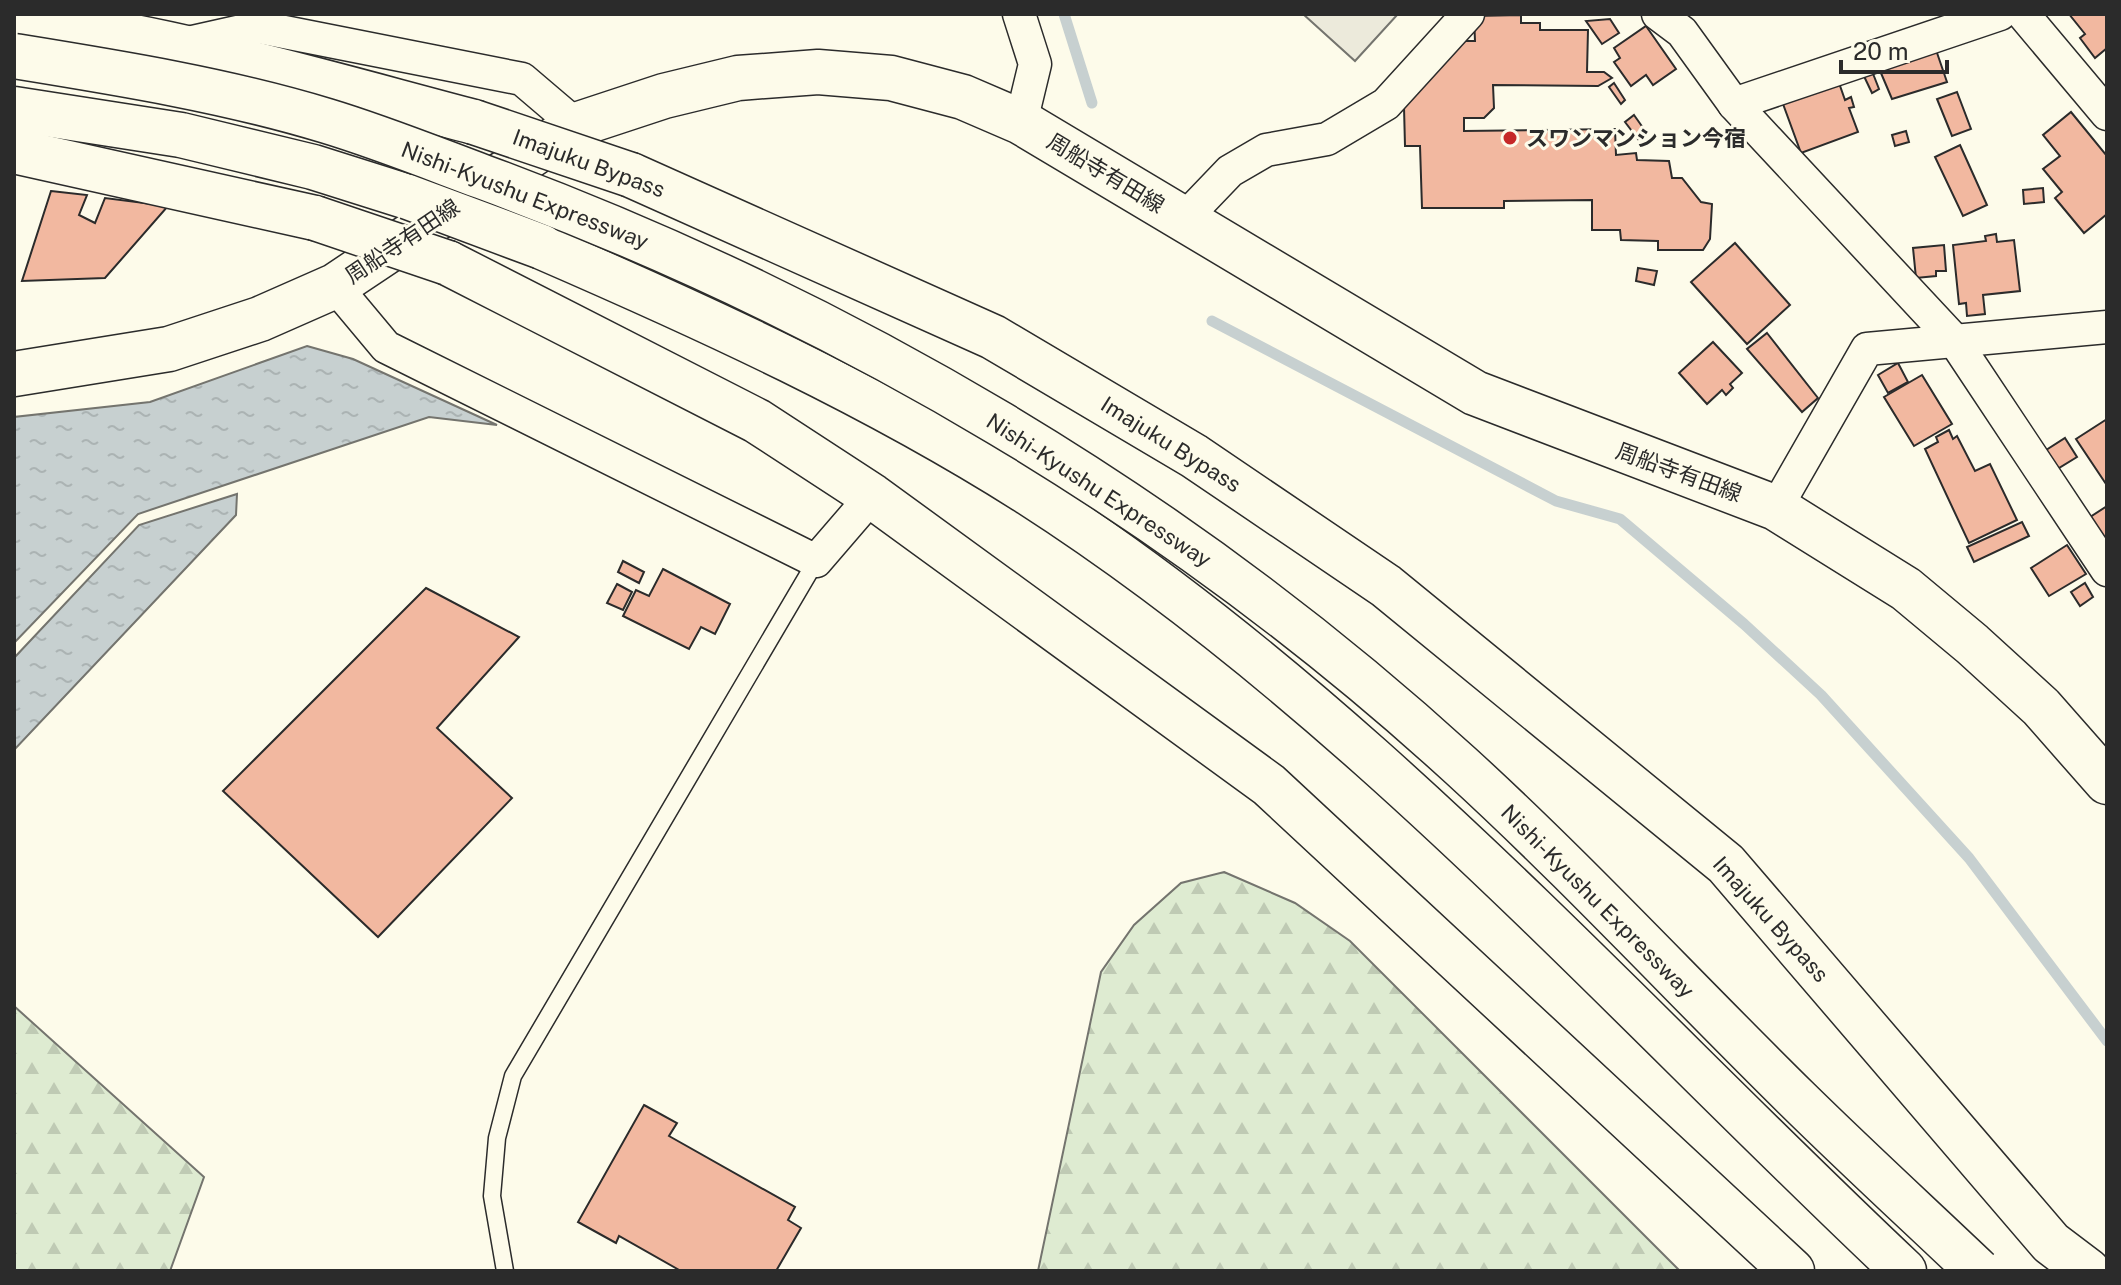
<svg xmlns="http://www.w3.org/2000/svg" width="2121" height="1285" viewBox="0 0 2121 1285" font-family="'Public Sans','Noto Sans JP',sans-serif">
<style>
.forest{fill:url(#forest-firs);stroke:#74746e;stroke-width:2}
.parking{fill:#eceadb;stroke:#74746e;stroke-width:2}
.water{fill:url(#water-ripples);stroke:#74746e;stroke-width:2}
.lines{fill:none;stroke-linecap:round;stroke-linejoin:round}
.stream{stroke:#c7d0d0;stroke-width:11}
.building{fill:#f2b8a0;stroke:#2b2b2b;stroke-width:2}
.lane-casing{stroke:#2b2b2b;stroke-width:19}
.street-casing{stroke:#2b2b2b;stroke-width:35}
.secondary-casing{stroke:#2b2b2b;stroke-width:47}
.highway-casing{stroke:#2b2b2b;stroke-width:47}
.lane{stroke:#fdfbea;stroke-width:16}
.street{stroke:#fdfbea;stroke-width:32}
.secondary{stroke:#fdfbea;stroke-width:44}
.highway{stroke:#fdfbea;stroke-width:44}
.highway-bridge-casing{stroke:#2b2b2b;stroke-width:47;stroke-linecap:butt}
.highway-bridge{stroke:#fdfbea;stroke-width:44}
.poi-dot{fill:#c62828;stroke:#fdfbea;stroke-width:3}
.labels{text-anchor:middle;stroke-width:6;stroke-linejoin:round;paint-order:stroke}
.poi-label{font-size:22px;font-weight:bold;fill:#2b2b2b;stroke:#fdfbea;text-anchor:start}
.street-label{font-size:22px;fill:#2b2b2b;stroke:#fdfbea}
</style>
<defs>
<pattern id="forest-firs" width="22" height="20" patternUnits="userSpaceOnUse" patternTransform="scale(2)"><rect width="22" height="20" fill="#deebd1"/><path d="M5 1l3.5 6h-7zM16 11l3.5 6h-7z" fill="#bfcab4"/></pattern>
<pattern id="water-ripples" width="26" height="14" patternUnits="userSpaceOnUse" patternTransform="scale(2)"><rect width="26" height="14" fill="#c7d0d0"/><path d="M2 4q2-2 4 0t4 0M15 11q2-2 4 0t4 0" fill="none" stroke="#abb3b3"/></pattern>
</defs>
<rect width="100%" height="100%" fill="#fdfbea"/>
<g class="forest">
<polygon points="1224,872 1295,903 1350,941 1680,1271 1038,1271 1101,972 1134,925 1181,883"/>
<polygon points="14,1006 204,1177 170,1271 14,1271"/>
</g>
<polygon class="parking" points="1303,14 1398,14 1355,61"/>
<g class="water">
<polygon points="307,346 353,359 497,425 429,417 138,514 14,643 14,417 150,402"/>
<polygon points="237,494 236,515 14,750 14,658 139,525"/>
</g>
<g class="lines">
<g class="stream">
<polyline points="1064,14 1092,103"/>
<polyline points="1212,321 1556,501 1620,519 1744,624 1821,695 1969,858 2107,1041"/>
</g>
</g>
<g class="building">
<polygon points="2069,14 2107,14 2107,48 2095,58 2080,38 2085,34"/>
<polygon points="1521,15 1521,23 1540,23 1540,30 1588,30 1587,72 1604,72 1612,78 1598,86 1493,85 1494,108 1484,118 1464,118 1464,131 1615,129 1616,155 1636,153 1637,160 1669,161 1672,178 1682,178 1701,202 1712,204 1710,239 1703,250 1658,250 1658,241 1621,240 1620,230 1592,230 1592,200 1504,201 1504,208 1422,208 1420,146 1405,146 1404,107 1463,41 1475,41 1474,16"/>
<polygon points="1610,19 1619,33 1602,44 1586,21"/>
<polygon points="1646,26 1676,69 1653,85 1646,75 1631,86 1614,62 1620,58 1614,48"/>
<polygon points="1935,47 1947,82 1892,99 1878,66"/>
<polygon points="1870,66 1879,89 1872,93 1862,72"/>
<polygon points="1838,80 1845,100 1851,97 1854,107 1849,108 1858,132 1801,153 1783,104 1771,108 1768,99"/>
<polygon points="1614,83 1625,100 1621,104 1609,87"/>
<polygon points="1957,92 1971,129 1952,136 1937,99"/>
<polygon points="2071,112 2107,156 2107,214 2084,233 2055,198 2062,192 2043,169 2060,156 2043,135"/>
<polygon points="1634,115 1646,132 1638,139 1625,122"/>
<polygon points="1906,131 1909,142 1895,146 1892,135"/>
<polygon points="1960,145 1987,205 1963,216 1935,157"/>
<polygon points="2043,188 2044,202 2024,204 2023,190"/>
<polygon points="51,191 87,195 79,215 95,223 105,198 168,206 105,278 22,281"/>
<polygon points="1996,234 1997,242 2014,240 2020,291 1983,295 1985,314 1967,316 1966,303 1959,304 1953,245 1986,241 1985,236"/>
<polygon points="1735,243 1790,305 1747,344 1691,282"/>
<polygon points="1944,245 1946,271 1936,271 1936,276 1916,278 1913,248"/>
<polygon points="1638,268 1657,271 1654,285 1636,281"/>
<polygon points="1767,333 1818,398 1802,412 1747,349"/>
<polygon points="1713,342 1742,373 1730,384 1733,388 1726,395 1722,390 1707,404 1679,373"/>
<polygon points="1898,363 1908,382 1888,393 1878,375"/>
<polygon points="1922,375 1952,424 1914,446 1884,397"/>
<polygon points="2107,419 2107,483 2106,484 2076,439"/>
<polygon points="1949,430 1953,439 1957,436 1975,471 1990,464 2017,520 1969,543 1925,449 1938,442 1936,437"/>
<polygon points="2065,438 2077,457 2054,471 2043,452"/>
<polygon points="2107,506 2107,557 2084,521"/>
<polygon points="2022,522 2029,536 1974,562 1967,547"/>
<polygon points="2067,545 2086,574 2049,596 2031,568"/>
<polygon points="623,561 644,572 639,583 618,572"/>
<polygon points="663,569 730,604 715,634 701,627 689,649 623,616 636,590 649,596"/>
<polygon points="2085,583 2093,597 2080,606 2071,592"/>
<polygon points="617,584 632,592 623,610 607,603"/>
<polygon points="426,588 519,637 437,728 512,798 378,937 223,791"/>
<polygon points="644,1105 677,1123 669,1136 795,1207 788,1220 801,1228 776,1271 681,1271 619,1236 616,1243 578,1222"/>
</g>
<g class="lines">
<defs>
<polyline id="lane" points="505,1271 492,1196 497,1138 513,1076 816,561"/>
<g id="street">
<polyline points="1019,14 1035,64 1021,122"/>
<polyline points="1658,14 1682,32 1734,104 1954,340 2107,570"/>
<polyline points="2023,14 2107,114"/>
<polyline points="183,44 259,27 522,79 576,125"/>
<polyline points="1734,104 2000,14"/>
<polyline points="1184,219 1230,171 1266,150 1327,139 1386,104 1468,14"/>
<polyline points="335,286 386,347 816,561 872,496"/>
<polyline points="1776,508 1867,349 2107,327"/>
</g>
<polyline id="secondary" points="14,374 169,349 260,319 335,286 576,125 664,96 738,78 818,72 891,78 963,97 1021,122 1475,393 1776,508 1906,589 1972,644 2041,707 2107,782"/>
<g id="highway">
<path d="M 14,17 C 171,37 322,82 474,122"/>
<polyline points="14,109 181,135 313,167 408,197"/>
<polyline points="14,151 315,218"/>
<polyline points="631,175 993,337 1194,456 1386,586 1726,864 2051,1243 2088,1271"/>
<path d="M 542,247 C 708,319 874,395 1027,492 C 1358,704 1620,1004 1904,1271"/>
<polyline points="448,263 757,421 872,496 1269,785 1792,1271"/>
</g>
</defs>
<use href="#lane" class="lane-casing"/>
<use href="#street" class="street-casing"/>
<use href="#secondary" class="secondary-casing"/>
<use href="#highway" class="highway-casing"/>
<use href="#lane" class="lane"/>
<use href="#street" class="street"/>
<use href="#secondary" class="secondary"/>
<use href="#highway" class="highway"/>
<defs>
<g id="highway-bridge">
<path d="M 14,56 C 119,73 225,90 327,121 C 380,137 432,158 483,177 C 843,310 1178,507 1461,766 C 1578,873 1685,989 1798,1100 C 1857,1158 1918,1214 1978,1271"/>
<polyline points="474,122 631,175"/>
<polyline points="408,197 542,247"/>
<polyline points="315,218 448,263"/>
</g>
</defs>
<use href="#highway-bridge" class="highway-bridge-casing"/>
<use href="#highway-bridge" class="highway-bridge"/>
</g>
<circle class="poi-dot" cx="1510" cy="138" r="8"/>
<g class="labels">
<g class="poi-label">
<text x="1526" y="146">スワンマンション今宿</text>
</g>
<g class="street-label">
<text transform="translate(589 163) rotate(20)" y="8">Imajuku Bypass</text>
<text transform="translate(1106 173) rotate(31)" y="8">周船寺有田線</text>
<text transform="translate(525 195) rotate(21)" y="8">Nishi-Kyushu Expressway</text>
<text transform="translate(402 241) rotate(-34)" y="8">周船寺有田線</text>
<text transform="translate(1171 444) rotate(32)" y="8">Imajuku Bypass</text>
<text transform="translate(1679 472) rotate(20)" y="8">周船寺有田線</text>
<text transform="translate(1099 490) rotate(33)" y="8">Nishi-Kyushu Expressway</text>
<text transform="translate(1598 901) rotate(45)" y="8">Nishi-Kyushu Expressway</text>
<text transform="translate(1771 919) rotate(48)" y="8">Imajuku Bypass</text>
</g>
</g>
<rect width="2121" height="1285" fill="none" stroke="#2b2b2b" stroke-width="32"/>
<path d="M1841 60v12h106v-12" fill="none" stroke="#2b2b2b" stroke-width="4"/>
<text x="1853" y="60" font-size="24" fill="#2b2b2b" stroke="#fdfbea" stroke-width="6" paint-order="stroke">20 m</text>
</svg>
